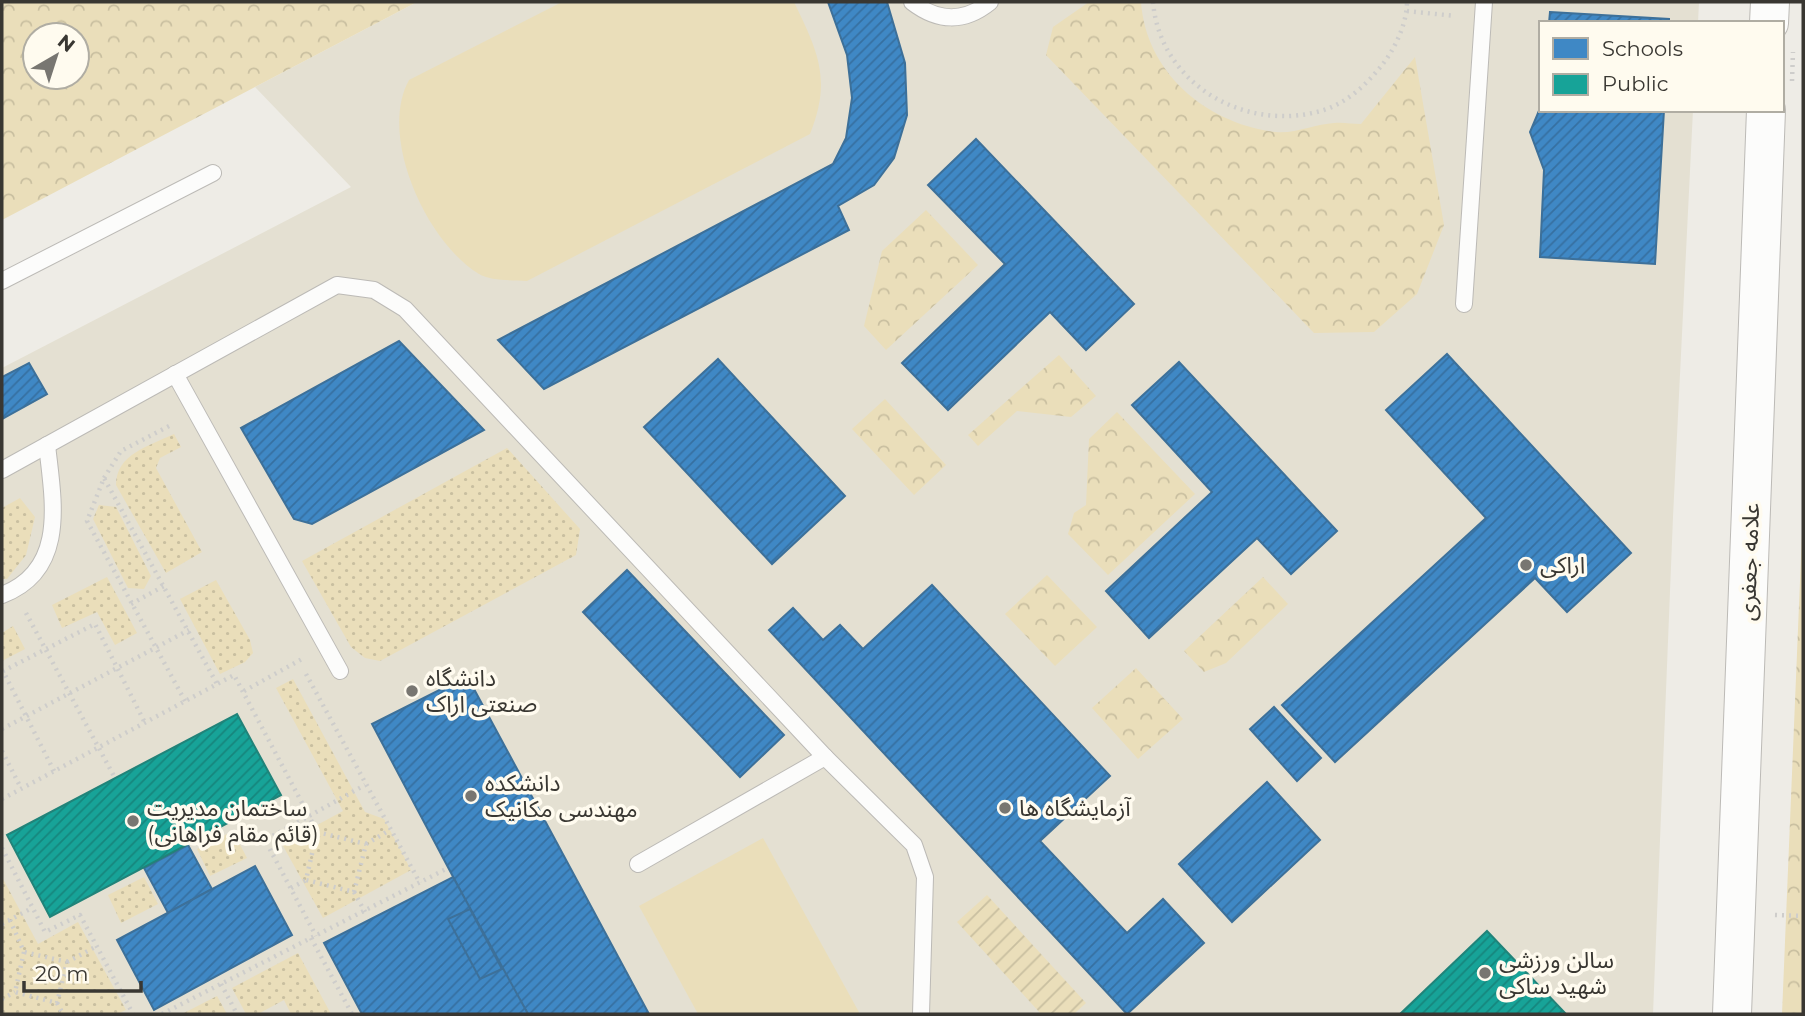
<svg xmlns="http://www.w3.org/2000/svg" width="1805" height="1016" viewBox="0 0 1805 1016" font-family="Montserrat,'Noto Sans Arabic',sans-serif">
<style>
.built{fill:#e4e0d2}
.grass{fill:url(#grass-dots)}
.forest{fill:url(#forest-crowns);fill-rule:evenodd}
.garden{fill:url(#garden-furrows)}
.pitch{fill:#eadeba}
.schools{fill:url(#schools-hatch);stroke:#3d7099;stroke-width:2}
.public{fill:url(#public-hatch);stroke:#218379;stroke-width:2}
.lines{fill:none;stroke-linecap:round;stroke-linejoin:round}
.service-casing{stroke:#bcbab6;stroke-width:18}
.tertiary-casing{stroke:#bcbab6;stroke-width:40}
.path{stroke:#cecdcb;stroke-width:4.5;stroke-dasharray:2 5;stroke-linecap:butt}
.service{stroke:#fcfcfb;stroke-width:16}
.tertiary{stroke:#fcfcfb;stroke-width:38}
.poi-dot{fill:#787671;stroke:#fffbef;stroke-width:2.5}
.labels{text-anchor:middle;stroke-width:7;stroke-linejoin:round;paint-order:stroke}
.street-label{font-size:23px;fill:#393732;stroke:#fffbef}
.poi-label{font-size:23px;fill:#393732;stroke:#fffbef;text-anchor:start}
</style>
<defs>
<pattern id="grass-dots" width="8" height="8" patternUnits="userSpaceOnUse" patternTransform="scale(1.75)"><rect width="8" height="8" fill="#eadeba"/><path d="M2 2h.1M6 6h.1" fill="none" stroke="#c9bfa0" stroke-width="1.8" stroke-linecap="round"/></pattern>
<pattern id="forest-crowns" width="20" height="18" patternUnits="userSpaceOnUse" patternTransform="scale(1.75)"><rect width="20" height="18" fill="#eadeba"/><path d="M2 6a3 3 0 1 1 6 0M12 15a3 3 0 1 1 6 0" fill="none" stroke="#c9bfa0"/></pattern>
<pattern id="garden-furrows" width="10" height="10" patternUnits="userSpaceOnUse" patternTransform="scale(1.75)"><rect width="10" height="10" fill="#eadeba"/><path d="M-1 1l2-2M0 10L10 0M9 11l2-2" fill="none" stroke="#c9bfa0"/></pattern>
<pattern id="schools-hatch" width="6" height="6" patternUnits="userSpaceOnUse" patternTransform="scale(1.75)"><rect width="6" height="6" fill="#3f88c5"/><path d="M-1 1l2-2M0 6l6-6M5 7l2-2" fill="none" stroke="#3670a1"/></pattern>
<pattern id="public-hatch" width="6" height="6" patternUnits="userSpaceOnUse" patternTransform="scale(1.75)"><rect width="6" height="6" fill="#17a398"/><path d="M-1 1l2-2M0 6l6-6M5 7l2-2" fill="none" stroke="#16867d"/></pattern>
</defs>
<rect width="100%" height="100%" fill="#eeece6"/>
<polygon class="built" points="417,2 1699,2 1698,23 1541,23 1541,110 1693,110 1673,517 1653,1014 2,1014 2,368 351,187 255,87"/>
<g class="grass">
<path d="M 174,434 L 181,447 L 160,458 L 156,468 L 202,552 L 166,573 L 116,485 C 116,454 149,446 174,434 Z"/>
<polygon points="507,448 580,529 576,555 380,661 365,658 351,647 302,561"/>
<polygon points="20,498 35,517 26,555 7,579 2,579 2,508"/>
<polygon points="99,505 116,507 151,576 144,589 128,588 93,519"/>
<polygon points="107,577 137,633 115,645 97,612 62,628 52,605"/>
<polygon points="216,580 250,640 253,653 245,662 220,674 180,599"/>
<polygon points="13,626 25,649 2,661 2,633"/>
<polygon points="293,679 365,812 384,819 411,870 323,918 282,844 343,811 276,688"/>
<polygon points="233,831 247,858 210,876 197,849"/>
<polygon points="2,877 38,944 78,922 126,1010 117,1014 4,1014 2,1009"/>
<polygon points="144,877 158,904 121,923 108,895"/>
<polygon points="298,953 331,1014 291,1014 284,1000 258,1014 246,1014 232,988"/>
<polygon points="217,996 227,1014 182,1014"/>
</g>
<g class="forest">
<path d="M 2,2 L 417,2 L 2,220 ZM 77,35 L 77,77 L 35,77 L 35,35 Z"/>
<path d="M 1089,2 L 1141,2 C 1146,73 1207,124 1276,132 C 1294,134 1316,124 1334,123 C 1343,122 1352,124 1361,124 L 1415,57 L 1444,225 L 1417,294 L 1374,332 L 1314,333 L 1046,55 L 1053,27 Z"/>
<polygon points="926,210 978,265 886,350 864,326 882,251"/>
<polygon points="1059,355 1096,396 1071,417 1017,411 978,446 968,435"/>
<polygon points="885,399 946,465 914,495 852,429"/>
<polygon points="1117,412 1195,494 1108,575 1068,534 1074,513 1086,505 1089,439"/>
<polygon points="1803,509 1803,1014 1782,1014"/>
<polygon points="1047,575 1097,627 1055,666 1005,614"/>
<polygon points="1263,577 1288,604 1226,663 1204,672 1184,651"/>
<polygon points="1136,668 1183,719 1138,759 1092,708"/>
</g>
<polygon class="garden" points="987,895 1086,1003 1074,1014 1041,1014 957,922"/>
<g class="pitch">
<path d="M 562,2 L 794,2 C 818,52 832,79 810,134 L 527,281 C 513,280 490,281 479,274 C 426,242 378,136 409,80 Z"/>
<polygon points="763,838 860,1014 698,1014 639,906"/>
</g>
<g class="schools">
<polygon points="828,2 887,2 905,63 907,115 894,158 874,185 838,206 849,230 544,389 498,340 833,164 846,138 852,98 847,55"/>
<polygon points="1550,12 1669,19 1669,23 1549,23"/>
<polygon points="1541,106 1541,110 1664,110 1655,264 1540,257 1544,170 1530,132"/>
<polygon points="976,139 1134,304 1086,350 1050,312 948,410 902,363 1005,264 928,185"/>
<polygon points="399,341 484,430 312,524 294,519 241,428"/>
<polygon points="1447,354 1631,553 1567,612 1535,578 1335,762 1282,705 1486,518 1386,410"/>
<polygon points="718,359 845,496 772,564 644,427"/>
<polygon points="1179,362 1337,531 1291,574 1257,538 1149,638 1106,591 1212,492 1132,405"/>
<polygon points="29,363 47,394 2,419 2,377"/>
<polygon points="627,570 784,735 740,777 583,612"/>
<polygon points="932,585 1110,776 1040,841 1127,933 1163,899 1204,943 1127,1014 769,630 793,608 823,640 840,625 863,649"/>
<polygon points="467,676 649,1014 528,1014 502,969 372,724"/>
<polygon points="1274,707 1321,758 1297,781 1250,729"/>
<polygon points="1267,782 1320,840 1232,922 1179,864"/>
<polygon points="188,845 212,889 168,913 144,868"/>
<polygon points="255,866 292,935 154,1010 117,940"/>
<polygon points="453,877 528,1014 362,1014 324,943"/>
<polygon points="470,909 502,969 480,979 448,919"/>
</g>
<g class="public">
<polygon points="237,714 281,795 50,917 7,835"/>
<polygon points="1487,931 1566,1014 1400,1014"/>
</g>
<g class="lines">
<defs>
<g id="service">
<path d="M 912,2 C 938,22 964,23 990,2"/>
<polyline points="2,281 213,173"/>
<polyline points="1464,304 1484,2"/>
<polyline points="175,374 340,671"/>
<polyline points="2,470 337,285 374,290 405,309 825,757 914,845 925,877 921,1014"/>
<path d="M 2,595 C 68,570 53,500 47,445"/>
<polyline points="638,864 825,757"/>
</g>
<g id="tertiary">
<polyline points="1769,23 1770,2"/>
<polyline points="1732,1014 1766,110"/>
</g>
</defs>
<use href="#service" class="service-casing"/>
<use href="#tertiary" class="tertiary-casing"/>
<g class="path">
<path d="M 1153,2 C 1160,85 1247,134 1324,110 C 1348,102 1367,84 1382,65 C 1395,49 1407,23 1407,2"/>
<polyline points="1407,11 1455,16"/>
<polyline points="1792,81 1793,52"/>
<polyline points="104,478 121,451 173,424"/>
<polyline points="131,604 164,586"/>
<polyline points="26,613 115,778"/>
<polyline points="306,674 420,883"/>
<polyline points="244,691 302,659"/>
<polyline points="185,701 87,521 104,478 217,684"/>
<polyline points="2,729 189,630"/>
<polyline points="2,751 21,788"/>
<polyline points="54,771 3,671 95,624 145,723"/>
<polyline points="2,799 234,675 309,816 265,840 316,936"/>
<polyline points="317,832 366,844 354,892 306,880 317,832 309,816 365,785"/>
<polyline points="366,844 390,830"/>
<polyline points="2,848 45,932 80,915 133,1014"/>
<polyline points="291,888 306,880"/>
<polyline points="354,892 365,912"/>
<polyline points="1775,915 1803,916"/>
<polyline points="10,920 24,952 15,992 57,1003 67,962 24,952"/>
<polyline points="2,924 32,908"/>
<polyline points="311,938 352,1014"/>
<polyline points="67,962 97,946"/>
<polyline points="221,984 237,1014"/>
<polyline points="2,999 15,992"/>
<polyline points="57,1003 63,1014"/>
<polyline points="162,1014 448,868"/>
</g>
<use href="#service" class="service"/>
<use href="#tertiary" class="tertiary"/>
</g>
<g class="poi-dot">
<circle cx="1526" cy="565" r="7"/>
<circle cx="412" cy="691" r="7"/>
<circle cx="471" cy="796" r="7"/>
<circle cx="1005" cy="808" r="7"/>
<circle cx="133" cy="821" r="7"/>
<circle cx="1485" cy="973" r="7"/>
</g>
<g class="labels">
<g class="street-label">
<text transform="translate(1749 562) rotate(-88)" y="8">علامه جعفری</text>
</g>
<g class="poi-label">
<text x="1540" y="573">اراکی</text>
<text x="426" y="686">دانشگاه<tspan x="426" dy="26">صنعتی اراک</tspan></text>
<text x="485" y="791">دانشکده<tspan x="485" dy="26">مهندسی مکانیک</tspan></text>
<text x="147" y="816">ساختمان مدیریت<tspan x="147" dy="26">(قائم مقام فراهانی)</tspan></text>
<text x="1019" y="816">آزمایشگاه ها</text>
<text x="1499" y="968">سالن ورزشی<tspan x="1499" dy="26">شهید ساکی</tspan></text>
</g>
</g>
<rect width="1805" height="1016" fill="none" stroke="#393732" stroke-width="7"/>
<rect x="1539" y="21" width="245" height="91" fill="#fffbef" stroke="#b0ada3" stroke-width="2"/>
<rect x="1553" y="38" width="35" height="21" fill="#3f88c5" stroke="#b0ada3" stroke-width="2"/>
<text x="1602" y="56" font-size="21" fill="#393732">Schools</text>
<rect x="1553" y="74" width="35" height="21" fill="#17a398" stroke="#b0ada3" stroke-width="2"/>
<text x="1602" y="91" font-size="21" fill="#393732">Public</text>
<g transform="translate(56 56) rotate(39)"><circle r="33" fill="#fffbef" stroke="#b0ada3" stroke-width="2"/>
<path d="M0-5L12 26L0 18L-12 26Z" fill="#787671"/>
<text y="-10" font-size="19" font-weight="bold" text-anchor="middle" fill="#393732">N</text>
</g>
<path d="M24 981v10h117v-10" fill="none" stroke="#393732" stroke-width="3.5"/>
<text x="35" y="981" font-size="21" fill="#393732" stroke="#fffbef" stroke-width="5" paint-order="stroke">20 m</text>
</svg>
